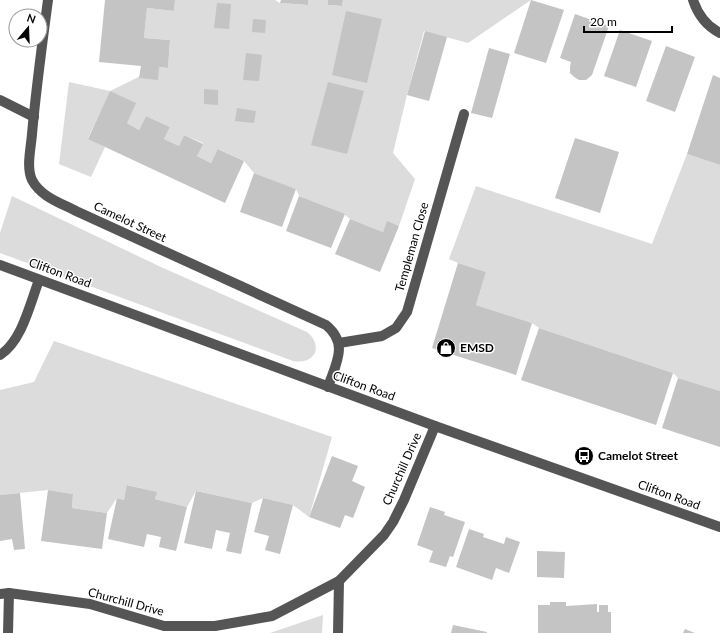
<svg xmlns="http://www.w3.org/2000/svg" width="720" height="633" viewBox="0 0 720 633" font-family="Lato,sans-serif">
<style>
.green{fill:#dcdcdc}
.building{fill:#c4c4c4}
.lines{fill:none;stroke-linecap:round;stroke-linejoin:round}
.minor{stroke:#555;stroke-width:10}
.labels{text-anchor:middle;stroke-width:3;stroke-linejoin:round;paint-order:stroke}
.street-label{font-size:12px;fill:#000;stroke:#fff}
.poi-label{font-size:12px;font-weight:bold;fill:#000;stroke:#fff;text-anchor:start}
</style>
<rect width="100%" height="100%" fill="#fff"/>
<g class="green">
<polygon points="175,0 275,0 280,3 307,5 308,0 328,0 328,5 342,6 343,0 531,0 468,43 424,31 407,95 393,153 415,179 399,226 387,222 383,232 350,219 344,214 299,196 296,189 254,173 244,161 219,149 211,163 197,156 203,143 184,135 179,146 164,139 170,127 146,116 139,130 127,123 110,92 88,138 105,147 91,177 59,164 69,82 110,91 159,67 168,68 170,40 144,38 147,8 174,11"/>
<polygon points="687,154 720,165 720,391 678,378 673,373 539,328 532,323 476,305 486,272 458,263 449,259 476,186 652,244"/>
<path d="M 12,196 L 161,267 L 307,332 C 324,346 315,365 293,361 L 0,253 L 0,233 Z"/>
<polygon points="54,341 332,437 309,517 293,505 263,498 252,503 196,491 187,507 155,499 156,492 128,485 124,500 117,498 107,513 72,508 73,494 48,490 0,495 0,390 34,382"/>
<polygon points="323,615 322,633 270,633"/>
</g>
<g class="building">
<polygon points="105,0 175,0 174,11 147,8 144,38 170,40 168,68 159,67 158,80 139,78 141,66 99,62"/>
<polygon points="281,0 308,0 308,5 280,3"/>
<polygon points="328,0 343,0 342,6 328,5"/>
<polygon points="531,0 564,10 546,63 514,53"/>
<polygon points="217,3 231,4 229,29 214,28"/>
<polygon points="346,11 382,19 367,83 332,75"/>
<polygon points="575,14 609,26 592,75 586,80 579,80 574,77 570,73 570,67 571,62 560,58"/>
<polygon points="253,19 266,20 265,33 252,32"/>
<polygon points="620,30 652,41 636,87 604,76"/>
<polygon points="425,31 447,37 429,101 407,95"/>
<polygon points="666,46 695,57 675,112 646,101"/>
<polygon points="489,48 510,54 492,118 471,113"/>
<polygon points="246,53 262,55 259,81 243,80"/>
<polygon points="713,75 720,78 720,165 687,154"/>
<polygon points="328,82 364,91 347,154 311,145"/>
<polygon points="204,89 218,90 218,105 204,104"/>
<polygon points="110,91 136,103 127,123 139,130 146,116 170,127 164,139 179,146 184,135 203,144 197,156 211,163 218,149 244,161 225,203 88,139"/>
<polygon points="237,108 256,111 254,123 235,121"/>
<polygon points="575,138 619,152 600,213 555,198"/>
<polygon points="254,173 296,189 282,227 240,212"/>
<polygon points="299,196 345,214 331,248 286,231"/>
<polygon points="350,219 383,232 387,221 399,226 380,272 335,254"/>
<polygon points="458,263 486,272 476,305 532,323 516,375 432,348"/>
<polygon points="539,328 673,373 656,425 521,380"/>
<polygon points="678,378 720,391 720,447 662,428"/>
<polygon points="332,456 358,466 352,481 365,487 353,518 345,515 340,528 309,517"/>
<polygon points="127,485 157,492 155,499 187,507 176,551 159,547 161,537 147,534 144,547 108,539 117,498 124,500"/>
<polygon points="48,490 73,494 72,508 107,513 102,549 41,541"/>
<polygon points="196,491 252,503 241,554 226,551 230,533 216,530 212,549 184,543"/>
<polygon points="20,493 25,549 14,550 12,539 0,541 0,495"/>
<polygon points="263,498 293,505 280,554 265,550 269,536 254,532"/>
<polygon points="430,507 445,512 444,515 465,522 453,557 450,556 446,567 429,562 433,551 417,545"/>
<polygon points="469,529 484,534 483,537 504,544 506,537 520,542 509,573 496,568 492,580 456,567"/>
<polygon points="537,551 565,552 564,578 537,577"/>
<polygon points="550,602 566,602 566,606 597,604 597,612 599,612 599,605 608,605 608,612 611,612 611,633 538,633 538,605 550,605"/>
<polygon points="453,625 487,632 487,633 451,633"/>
<polygon points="685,629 695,633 683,633"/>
</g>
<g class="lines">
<g class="minor">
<path d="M 48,0 C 42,45 36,89 32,134 C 31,148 26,167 32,180 C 41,197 61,203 76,211 L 326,325 C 349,344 336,363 328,387"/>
<path d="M 693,0 C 698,15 706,26 720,33"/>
<polyline points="0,100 34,117"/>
<polyline points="0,265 435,426 720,527"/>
<polyline points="339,343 382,336 396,328 407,312 464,114"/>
<path d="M 0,355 C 22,341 30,304 39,280"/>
<polyline points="0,594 9,593 90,604 164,626 215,626 272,616 339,581 384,535 393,522 404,500 435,426"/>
<polyline points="8,633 9,593"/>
<polyline points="338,633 339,581"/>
</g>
</g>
<defs>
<symbol id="shop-disc" viewBox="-11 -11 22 22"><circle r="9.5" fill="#000" stroke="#fff"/><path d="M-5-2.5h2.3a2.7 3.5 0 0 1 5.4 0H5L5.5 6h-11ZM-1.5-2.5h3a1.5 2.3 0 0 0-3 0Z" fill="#fff"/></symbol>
<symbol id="bus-disc" viewBox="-11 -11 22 22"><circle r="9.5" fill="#000" stroke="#fff"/><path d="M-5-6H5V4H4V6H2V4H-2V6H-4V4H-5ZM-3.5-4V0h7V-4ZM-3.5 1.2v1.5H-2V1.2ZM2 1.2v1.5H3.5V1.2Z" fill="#fff"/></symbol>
</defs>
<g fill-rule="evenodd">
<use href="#shop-disc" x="435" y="337" width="22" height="22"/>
<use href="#bus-disc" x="573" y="445" width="22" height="22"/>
</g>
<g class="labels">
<g class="street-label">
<text transform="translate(130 222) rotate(25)" y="4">Camelot Street</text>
<text transform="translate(412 247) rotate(-74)" y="4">Templeman Close</text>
<text transform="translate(60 273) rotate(20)" y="4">Clifton Road</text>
<text transform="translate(364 386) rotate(20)" y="4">Clifton Road</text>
<text transform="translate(402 469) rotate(-66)" y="4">Churchill Drive</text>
<text transform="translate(669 495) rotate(20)" y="4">Clifton Road</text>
<text transform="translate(126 602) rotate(15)" y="4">Churchill Drive</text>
</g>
<g class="poi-label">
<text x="460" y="352">EMSD</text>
<text x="598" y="460">Camelot Street</text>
</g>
</g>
<g transform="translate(28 28) rotate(19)"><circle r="19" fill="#ffffff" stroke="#999999"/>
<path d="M0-3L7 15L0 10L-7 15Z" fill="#000000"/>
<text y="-6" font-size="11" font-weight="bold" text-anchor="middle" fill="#000000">N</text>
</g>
<path d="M584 26v6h88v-6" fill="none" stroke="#000000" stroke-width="2"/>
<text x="590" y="26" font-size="12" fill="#000000" stroke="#ffffff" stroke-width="3" paint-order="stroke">20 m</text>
</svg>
